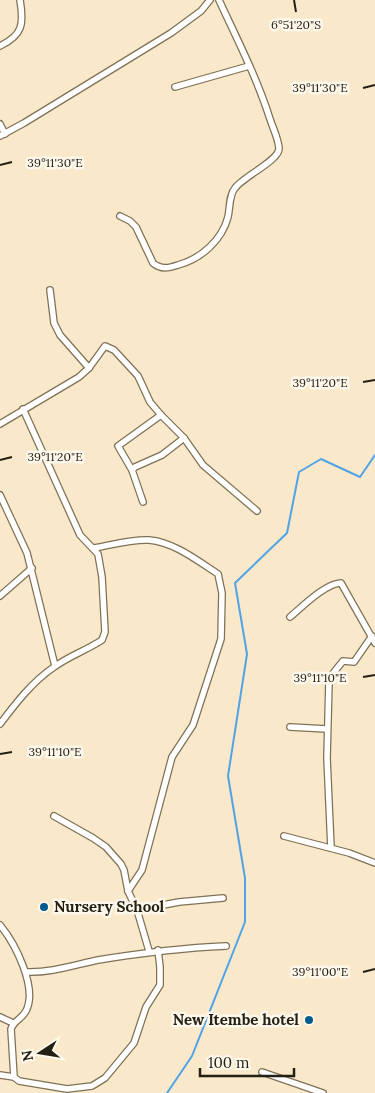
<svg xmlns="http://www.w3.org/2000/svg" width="375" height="1093" viewBox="0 0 375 1093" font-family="Lora,serif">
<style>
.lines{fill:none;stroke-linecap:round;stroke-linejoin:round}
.stream{stroke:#50a3e8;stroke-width:2}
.minor-casing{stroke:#7f7155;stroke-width:8}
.minor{stroke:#fff;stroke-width:5.5}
.ticks{fill:none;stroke:#241f13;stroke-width:2}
.poi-dot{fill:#005c8d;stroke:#fef7eb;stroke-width:2}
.labels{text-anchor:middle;stroke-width:5;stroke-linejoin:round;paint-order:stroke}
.poi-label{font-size:15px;font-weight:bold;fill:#241f13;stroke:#fef7eb;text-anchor:start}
.ticks-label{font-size:12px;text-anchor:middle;fill:#241f13;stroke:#fef7eb;stroke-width:5;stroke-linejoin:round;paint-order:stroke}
</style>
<rect width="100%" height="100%" fill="#f9e9ca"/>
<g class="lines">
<polyline class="stream" points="167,1093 192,1056 245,922 245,878 228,776 247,654 235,583 287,533 299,472 321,459 360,477 375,455"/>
<defs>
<g id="minor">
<path d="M 0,46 C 23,35 24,24 20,0"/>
<polyline points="175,87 249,66"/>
<polyline points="0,124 5,134"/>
<polyline points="0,136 24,123 171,33 201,11 210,0"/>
<path d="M 120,216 L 130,221 L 136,227 L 153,263 C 161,270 169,268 178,265 C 201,259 222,240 228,217 C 230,208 229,195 235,188 C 244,176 280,160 279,148 C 278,138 273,128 270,119 C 257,78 237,39 219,0"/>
<polyline points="50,290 54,323 60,335 89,368"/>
<polyline points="0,424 79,377 89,368 105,346 114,350 138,376 150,402 161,415 184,438 203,465 257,511"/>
<polyline points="132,470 118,446 161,415"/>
<polyline points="0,495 27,553 55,666"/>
<polyline points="143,502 132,470 135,467 162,455 184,438"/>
<path d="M 94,548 C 112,545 131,539 149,540 C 174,542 198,561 218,574 L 222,593 L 221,639 L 193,725 L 172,757 L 142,870 L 128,891"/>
<polyline points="0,596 32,568"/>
<path d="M 290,617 C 302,607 326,583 341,583 L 375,643"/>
<path d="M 0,724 C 16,703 32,682 54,667 C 69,656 87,650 102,640 L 105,632 L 102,577 L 98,554 L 80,535 L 23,409"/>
<polyline points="290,727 327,729"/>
<polyline points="54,816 93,838 106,847 121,864 124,870 128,891 137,910 149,951"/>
<polyline points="284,836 349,853 375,863"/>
<polyline points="331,848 327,758 329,681 334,672 343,661 354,662 372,636"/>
<polyline points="137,910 179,902 223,898"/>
<path d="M 0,925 C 15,943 38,988 26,1011 C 22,1019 14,1020 11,1029 L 14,1077 L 19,1081 L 67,1089 L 92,1086 L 105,1078 L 134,1043 L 146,1007 L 160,985 L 160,967 L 158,950"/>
<path d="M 26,972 C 50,973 74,965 98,960 C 141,953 182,948 226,946"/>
<polyline points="0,1017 13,1023"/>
<polyline points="262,1072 323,1093"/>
<polyline points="0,1075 14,1077"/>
</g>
</defs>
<use href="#minor" class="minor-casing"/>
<use href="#minor" class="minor"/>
</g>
<path class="ticks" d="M 294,0 L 296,12M 363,88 L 375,85M 0,165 L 12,162M 363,382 L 375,380M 0,460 L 12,457M 363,677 L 375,675M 0,754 L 12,752M 363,972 L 375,969"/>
<g class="poi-dot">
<circle cx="44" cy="907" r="5"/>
<circle cx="309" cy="1020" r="5"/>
</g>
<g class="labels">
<g class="poi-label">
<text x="54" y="912">Nursery School</text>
<text x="299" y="1025" text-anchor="end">New Itembe hotel</text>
</g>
</g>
<g class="ticks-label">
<text x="296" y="29">6°51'20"S</text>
<text x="320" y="92">39°11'30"E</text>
<text x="55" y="167">39°11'30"E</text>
<text x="320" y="387">39°11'20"E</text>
<text x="55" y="461">39°11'20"E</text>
<text x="320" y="682">39°11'10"E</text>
<text x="55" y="756">39°11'10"E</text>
<text x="320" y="976">39°11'00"E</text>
</g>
<g transform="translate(40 1053) rotate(258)" stroke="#fef7eb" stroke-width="4" paint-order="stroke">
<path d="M0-4L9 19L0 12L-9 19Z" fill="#241f13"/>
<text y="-8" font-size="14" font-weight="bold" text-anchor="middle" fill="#241f13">N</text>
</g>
<path d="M200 1068v8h94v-8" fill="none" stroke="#241f13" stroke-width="2.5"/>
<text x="208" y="1068" font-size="15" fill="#241f13" stroke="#fef7eb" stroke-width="4" paint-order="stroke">100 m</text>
</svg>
